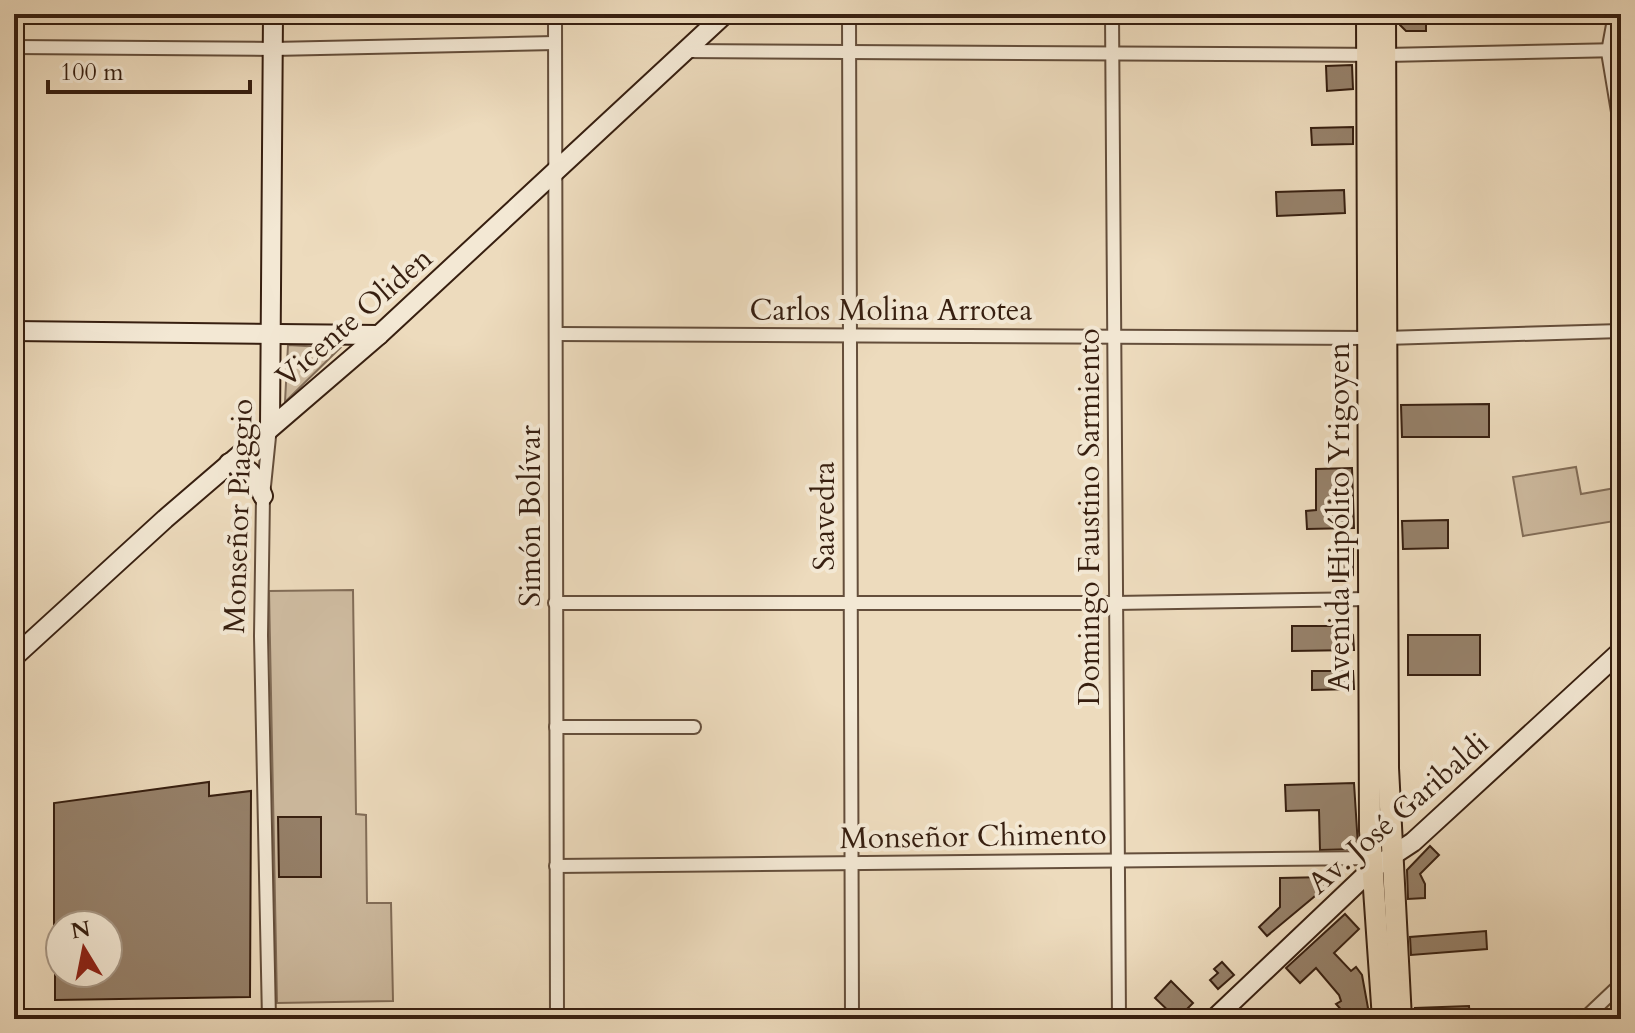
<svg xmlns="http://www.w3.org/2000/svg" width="1635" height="1033" viewBox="0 0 1635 1033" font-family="Cardo,serif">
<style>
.green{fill:#cebba0;stroke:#826d58;stroke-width:2}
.building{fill:#96816a;stroke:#371f10;stroke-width:2}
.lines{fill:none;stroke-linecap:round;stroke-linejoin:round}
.street-casing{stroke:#644e3b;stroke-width:16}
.secondary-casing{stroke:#371f10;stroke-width:22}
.primary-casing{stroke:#371f10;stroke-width:24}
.street{stroke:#f3e8d4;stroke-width:12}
.secondary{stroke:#f3e8d4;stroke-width:18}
.primary{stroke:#eddbbd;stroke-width:20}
.labels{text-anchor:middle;stroke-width:8;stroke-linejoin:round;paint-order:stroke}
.street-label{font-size:30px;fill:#371f10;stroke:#f3e8d4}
</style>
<rect width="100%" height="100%" fill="#eddbbd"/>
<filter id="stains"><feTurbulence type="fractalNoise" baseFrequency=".0025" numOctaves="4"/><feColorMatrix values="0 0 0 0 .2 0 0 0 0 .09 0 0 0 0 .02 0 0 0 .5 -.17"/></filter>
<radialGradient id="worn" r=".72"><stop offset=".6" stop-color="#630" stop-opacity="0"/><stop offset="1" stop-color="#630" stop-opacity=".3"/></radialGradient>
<g class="green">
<polygon points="288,345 340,348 285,402"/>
<polygon points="1576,467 1581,494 1621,487 1621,520 1523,536 1513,477"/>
<polygon points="353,590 356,814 366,815 367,903 391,903 393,1001 277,1003 269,591"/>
</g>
<g class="building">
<polygon points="1400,14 1426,14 1426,31 1406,31 1400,25"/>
<polygon points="1352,65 1353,89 1327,91 1326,66"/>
<polygon points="1353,127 1353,144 1312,145 1311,128"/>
<polygon points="1344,190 1345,213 1277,216 1276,192"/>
<polygon points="1489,404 1489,437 1402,437 1401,405"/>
<polygon points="1352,468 1354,528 1307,529 1306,511 1316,510 1316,469"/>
<polygon points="1448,520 1448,548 1403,549 1402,521"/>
<polygon points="1333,549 1353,549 1353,575 1349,581 1333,581"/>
<polygon points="1292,626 1344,626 1353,635 1354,650 1292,651"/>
<rect x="1408" y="635" width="72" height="40"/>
<polygon points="1312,671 1353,671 1354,689 1312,690"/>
<polygon points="209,782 209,796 251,791 250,997 55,1000 55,973 108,973 108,925 54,925 54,803"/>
<polygon points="1354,783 1358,846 1355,849 1320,850 1319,810 1286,811 1285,785"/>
<polygon points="278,817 321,817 321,877 279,877"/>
<polygon points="1430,846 1439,855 1420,874 1425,884 1425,898 1408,899 1407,870"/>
<polygon points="1326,877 1327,886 1267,936 1259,927 1280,907 1280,878"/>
<polygon points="1345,914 1359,929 1334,953 1351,971 1356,967 1362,975 1368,1008 1356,1019 1349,1011 1345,1014 1336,1004 1341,1001 1339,995 1316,968 1300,983 1286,968"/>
<polygon points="1486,931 1487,949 1411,955 1410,937"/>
<polygon points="1222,962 1234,975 1218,989 1210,980 1218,973 1214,969"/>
<polygon points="1171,981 1193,1003 1177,1019 1155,998"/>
<polygon points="1469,1006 1470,1019 1416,1019 1415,1008"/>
</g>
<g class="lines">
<defs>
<g id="street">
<polyline points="555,14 557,1019"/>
<polyline points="849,14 852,1019"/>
<polyline points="1112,14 1119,1019"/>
<polyline points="1615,14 1608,52 1621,130"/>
<polyline points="14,47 273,49 555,43"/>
<polyline points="685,51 1386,55 1621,50"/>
<polyline points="557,334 1368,338"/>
<polyline points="1385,338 1621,331"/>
<polyline points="555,603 1115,603 1370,599"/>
<polyline points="556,727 694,727"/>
<polyline points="556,866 1377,858"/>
<polyline points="269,1019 261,636 263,496 270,427"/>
<polyline points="1584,1019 1621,984"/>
</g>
<g id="secondary">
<polyline points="14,331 379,335"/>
<polyline points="270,427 273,14"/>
<path d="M 229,463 C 253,468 254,475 263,496"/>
<polyline points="14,657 165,519 379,335 725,14"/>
<polyline points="1214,1019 1372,869 1413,842 1621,651"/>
</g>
<g id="primary">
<polyline points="1367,14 1370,831 1383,1019"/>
<polyline points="1385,14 1388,768 1401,1019"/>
</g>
</defs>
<use href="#street" class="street-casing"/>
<use href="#secondary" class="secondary-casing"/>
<use href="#primary" class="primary-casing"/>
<use href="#street" class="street"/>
<use href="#secondary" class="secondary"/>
<use href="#primary" class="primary"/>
</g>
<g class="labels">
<g class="street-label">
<text x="891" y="320">Carlos Molina Arrotea</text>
<text transform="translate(354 317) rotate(-41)" y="10">Vicente Oliden</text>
<text transform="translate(238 516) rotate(-88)" y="10">Monseñor Piaggio</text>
<text transform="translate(530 516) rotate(-90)" y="10">Simón Bolívar</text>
<text transform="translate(824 516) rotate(-90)" y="10">Saavedra</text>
<text transform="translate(1089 517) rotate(-90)" y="10">Domingo Faustino Sarmiento</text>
<text transform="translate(1339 517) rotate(-90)" y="10">Avenida Hipólito Yrigoyen</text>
<text transform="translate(1398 813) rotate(-41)" y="10">Av. José Garibaldi</text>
<text transform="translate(973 836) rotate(-1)" y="10">Monseñor Chimento</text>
</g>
</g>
<rect width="1635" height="1033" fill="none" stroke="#eddbbd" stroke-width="48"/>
<rect x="16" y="16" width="1603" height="1001" fill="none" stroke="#371f10" stroke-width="4"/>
<rect x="24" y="24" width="1587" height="985" fill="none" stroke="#371f10" stroke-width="2"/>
<g transform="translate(84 949) rotate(350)"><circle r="38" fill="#f3e8d4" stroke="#a89886" stroke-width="2"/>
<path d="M0-6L14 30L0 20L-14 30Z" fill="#8f2418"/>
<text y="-12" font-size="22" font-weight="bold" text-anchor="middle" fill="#371f10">N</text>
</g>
<path d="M48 80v12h202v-12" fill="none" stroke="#371f10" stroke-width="4"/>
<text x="60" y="80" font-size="24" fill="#371f10" stroke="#f3e8d4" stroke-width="6" paint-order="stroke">100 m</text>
<rect width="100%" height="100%" filter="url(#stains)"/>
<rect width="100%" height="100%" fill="url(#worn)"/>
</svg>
